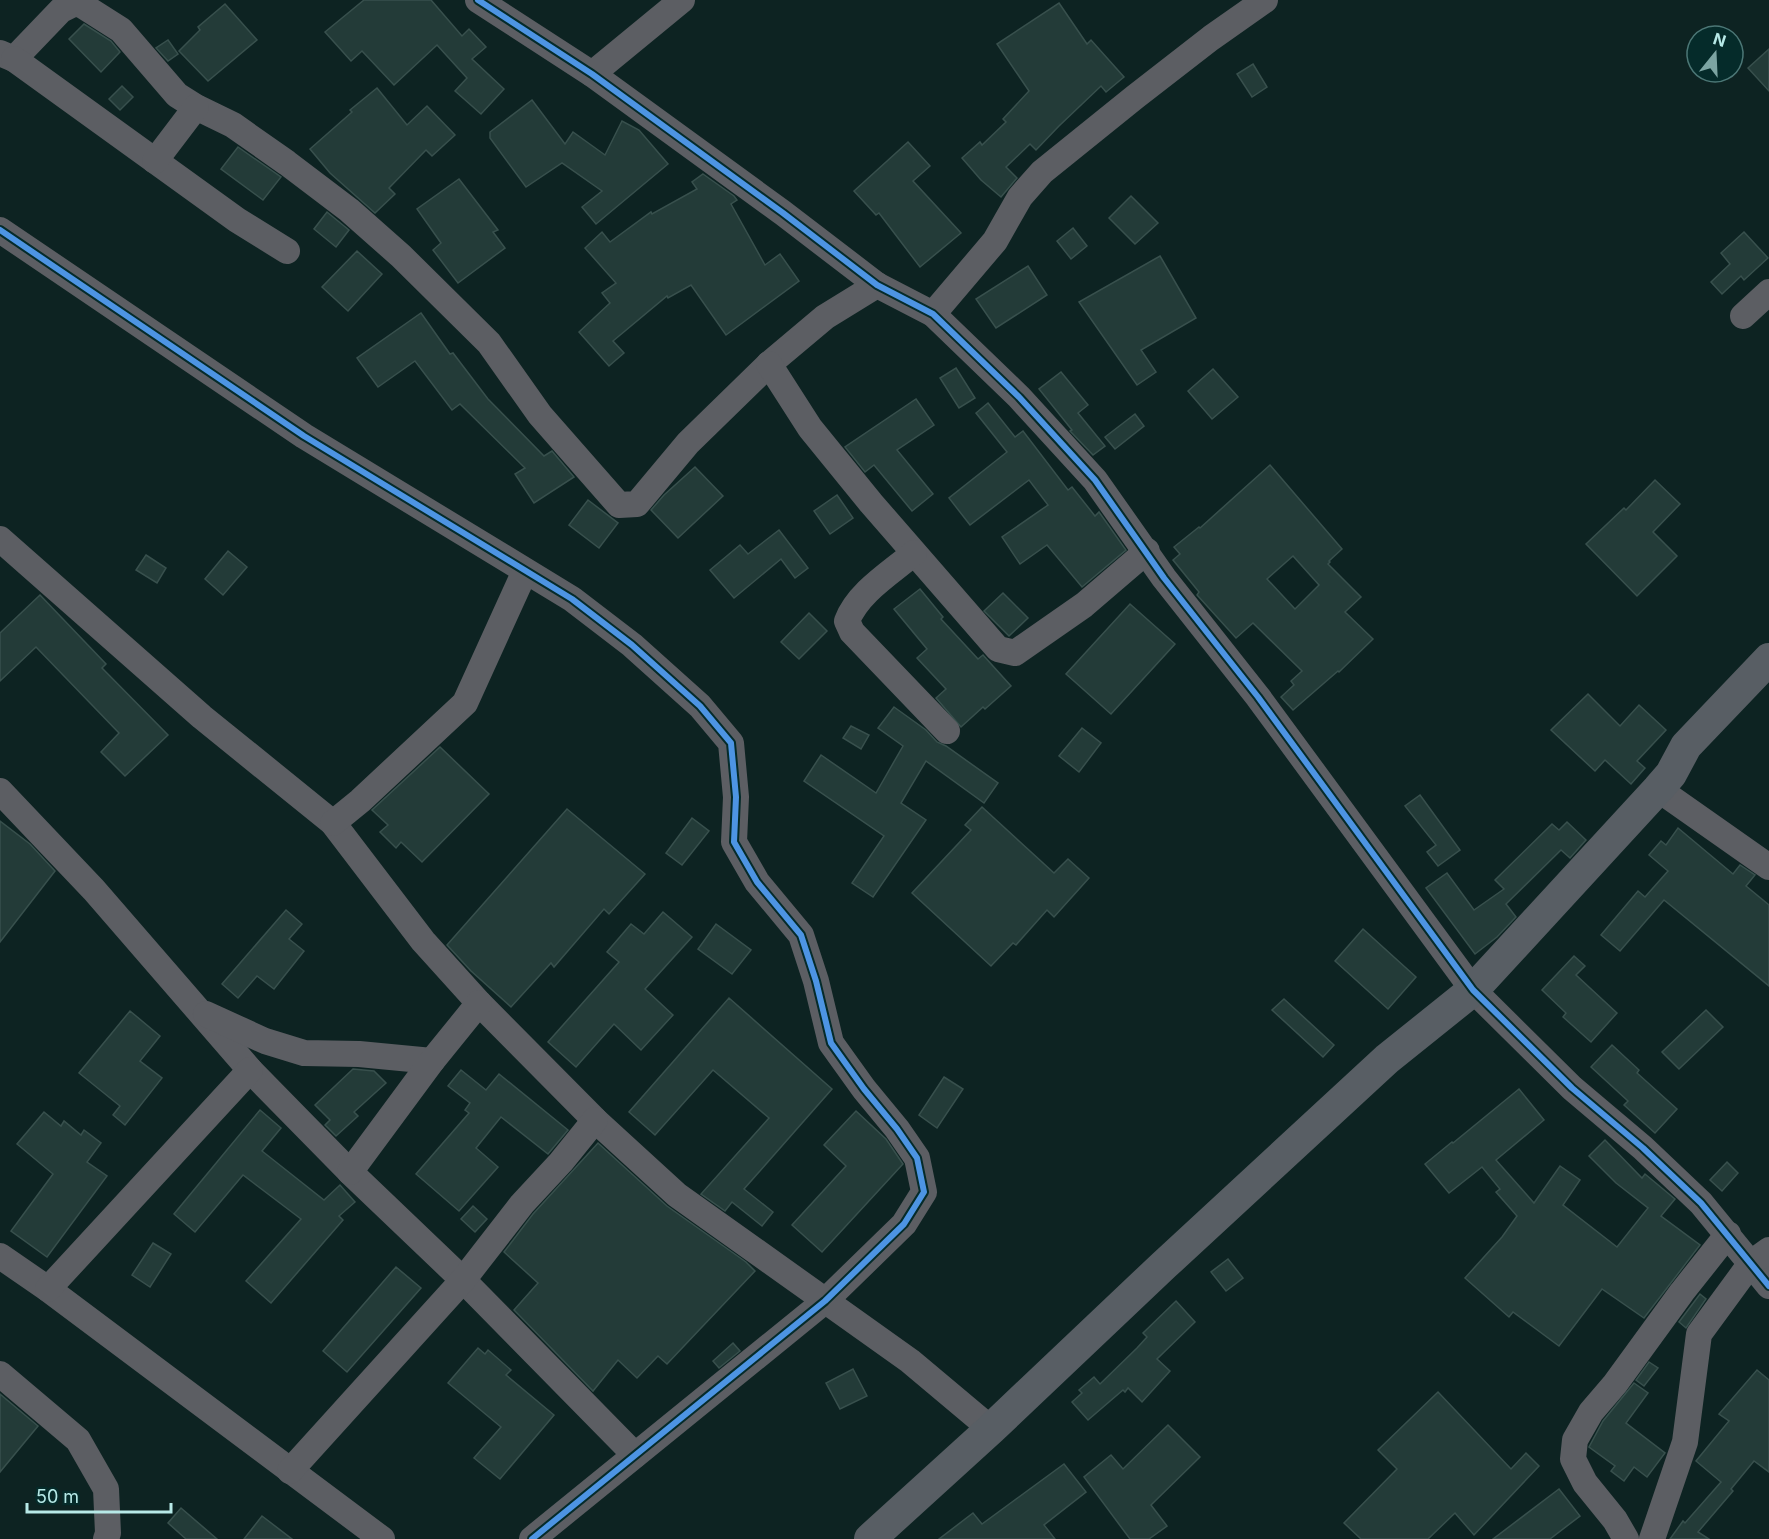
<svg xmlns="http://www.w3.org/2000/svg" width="1769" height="1539" viewBox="0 0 1769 1539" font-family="Inter,sans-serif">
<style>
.building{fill:#233b38;stroke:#38504d;stroke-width:1.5;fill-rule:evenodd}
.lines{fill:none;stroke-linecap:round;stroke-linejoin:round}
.minor{stroke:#5c5e63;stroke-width:26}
.major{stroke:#585e64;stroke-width:32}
.cycleway-casing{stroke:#052b2a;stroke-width:10}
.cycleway{stroke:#4d94e3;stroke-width:6}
</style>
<rect width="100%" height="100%" fill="#0d2322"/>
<g class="building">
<polygon points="364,0 431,0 462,36 469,29 486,47 472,59 504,89 481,114 455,91 467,78 437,45 394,85 362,51 351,61 325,32"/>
<polygon points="1059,3 1087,44 1091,40 1124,77 1106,92 1101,86 1059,126 1036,150 1030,144 1006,167 1017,178 1001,197 981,180 962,158 980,142 982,145 1006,122 1003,119 1029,91 997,44"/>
<polygon points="225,4 257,40 208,81 179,51 200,30 198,27"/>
<polygon points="84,24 111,41 120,52 101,72 69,39"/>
<polygon points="168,40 178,54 168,61 156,48"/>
<polygon points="1769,49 1769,91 1748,68"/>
<polygon points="1253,64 1267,87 1252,97 1237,74"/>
<polygon points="122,86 133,97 120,110 109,99"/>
<polygon points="377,88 407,125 427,106 455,135 432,156 426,150 389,188 395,194 375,213 330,173 310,149 352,112 350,110"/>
<polygon points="532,100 565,144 573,132 605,155 622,121 639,130 668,164 596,224 582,207 602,191 562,163 526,187 490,138 490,132"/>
<polygon points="908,142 930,166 913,181 961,233 920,267 879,213 876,215 854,191"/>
<polygon points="238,147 281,177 263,200 221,169"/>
<polygon points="703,174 734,196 737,200 731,204 765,265 780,254 799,281 726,335 691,285 668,298 667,296 613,341 624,353 609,366 579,332 610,303 602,293 616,283 585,248 602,232 610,242 651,212 652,214 697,189 692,182"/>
<polygon points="459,179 498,230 493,232 505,248 458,283 433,250 441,243 417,209"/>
<polygon points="1131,196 1158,223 1135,244 1109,218"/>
<polygon points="327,212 349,230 336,247 314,229"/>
<polygon points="1073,228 1087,246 1071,259 1057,241"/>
<polygon points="1744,232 1768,258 1744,280 1741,276 1722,294 1711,282 1730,264 1721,253"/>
<polygon points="357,251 382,274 348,311 322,287"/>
<polygon points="1160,256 1196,318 1141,350 1156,372 1137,385 1079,302"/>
<polygon points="1028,266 1047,295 996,328 976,299"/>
<polygon points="421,313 450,354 453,353 488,399 544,456 552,451 574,477 534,503 515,474 525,468 460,404 452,410 415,361 378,387 357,358"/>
<polygon points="956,368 975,398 959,408 940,378"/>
<polygon points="1213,369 1238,397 1212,419 1188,391"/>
<polygon points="1061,372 1088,405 1078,413 1105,446 1093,455 1070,431 1072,430 1039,389"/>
<polygon points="916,399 934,425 897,450 933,494 912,511 874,465 865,472 845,447"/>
<polygon points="988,403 1015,437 1023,431 1068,490 1072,487 1095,516 1099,512 1126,550 1082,587 1047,545 1020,564 1002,537 1048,505 1029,480 970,525 949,498 1007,452 976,413"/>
<polygon points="1135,414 1144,426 1115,449 1105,437"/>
<path d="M 1270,465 L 1342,549 L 1329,561 L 1330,562 L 1328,564 L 1361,597 L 1345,612 L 1373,639 L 1339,672 L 1338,671 L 1293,710 L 1281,697 L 1294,685 L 1291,681 L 1302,671 L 1253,623 L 1236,638 L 1197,595 L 1199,592 L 1173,560 L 1180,554 L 1174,547 L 1199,527 L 1200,528 ZM 1293,556 L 1319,585 L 1295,609 L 1267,579 Z"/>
<polygon points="695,467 723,496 678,538 651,510 664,495"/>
<polygon points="1655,480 1680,504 1653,532 1677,556 1637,596 1586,544 1624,508 1626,510"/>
<polygon points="837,495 853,518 830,534 814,511"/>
<polygon points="588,500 618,523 599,548 569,525"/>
<polygon points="779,530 808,568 795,578 781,559 734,598 710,570 740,545 748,554"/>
<polygon points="228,551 247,567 223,595 205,579"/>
<polygon points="146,555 166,568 157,583 136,570"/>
<polygon points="920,589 943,617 941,619 978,659 983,655 1011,686 985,709 983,707 961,727 936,698 946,689 917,658 927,649 894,609"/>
<polygon points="1003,593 1028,618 1009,636 984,611"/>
<polygon points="40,595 106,664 102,668 168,735 125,776 101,752 119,733 36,647 0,681 0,633"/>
<polygon points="1130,604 1175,644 1111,714 1066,674"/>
<polygon points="809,613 827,631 799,659 781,642"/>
<polygon points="1588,694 1620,726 1639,705 1666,730 1637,761 1645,768 1631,784 1605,760 1595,771 1551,730"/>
<polygon points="894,707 926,730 937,742 946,746 998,783 984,803 926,761 901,803 926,820 873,897 852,883 884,836 804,781 821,755 876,793 903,746 878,728"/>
<polygon points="851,726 869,735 861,749 843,738"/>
<polygon points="1082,728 1101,743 1079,772 1059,756"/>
<polygon points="440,747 489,794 422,862 401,842 396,848 380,832 388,825 372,810"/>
<polygon points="1420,795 1460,850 1438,866 1427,852 1436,845 1405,806"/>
<polygon points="982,807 1054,873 1068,859 1089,878 1054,917 1047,910 1016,945 1013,943 991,966 912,893 971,830 965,825"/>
<polygon points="567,809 645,874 609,914 604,909 554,967 551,963 511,1007 471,971 447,945"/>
<polygon points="692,818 709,831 682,865 666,853"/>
<polygon points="0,821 30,844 55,871 0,942"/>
<polygon points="1567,822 1586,840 1570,858 1561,850 1506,904 1516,917 1497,937 1475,954 1426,888 1447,873 1474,910 1504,889 1495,880 1552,824 1559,830"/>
<polygon points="1678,828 1733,874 1740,865 1755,875 1746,886 1769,905 1769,986 1664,900 1620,951 1601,935 1638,891 1645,897 1668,871 1649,855 1661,841 1666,845"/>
<polygon points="286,910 302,924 289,939 304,951 274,989 257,976 238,998 222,984"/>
<polygon points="663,912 692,937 645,989 673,1015 641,1050 614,1024 576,1067 548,1042 619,962 607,952 631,924 644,934"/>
<polygon points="716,924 751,950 732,974 698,949"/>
<polygon points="1363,929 1416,977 1388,1009 1335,961"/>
<polygon points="1574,956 1585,966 1576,975 1617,1013 1591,1042 1563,1017 1566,1013 1542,990"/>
<polygon points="729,998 832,1089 744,1189 773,1212 762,1226 732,1202 725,1211 701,1194 769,1118 713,1070 655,1135 629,1112"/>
<polygon points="1284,999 1334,1045 1323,1057 1272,1010"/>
<polygon points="1706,1010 1723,1027 1679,1069 1662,1052"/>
<polygon points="130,1011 160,1036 140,1061 162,1078 125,1125 113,1115 120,1106 79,1073"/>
<polygon points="1612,1045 1639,1070 1637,1073 1677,1109 1655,1133 1624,1105 1628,1101 1591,1067"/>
<polygon points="353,1069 374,1071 386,1083 354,1112 358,1116 336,1136 325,1125 330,1120 315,1105"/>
<polygon points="461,1070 486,1090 499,1074 568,1130 548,1154 501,1117 476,1148 498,1167 459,1211 416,1174 469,1113 465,1110 470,1103 448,1086"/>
<polygon points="944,1077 963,1089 937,1128 919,1115"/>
<polygon points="1519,1089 1544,1120 1496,1160 1534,1203 1560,1166 1580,1180 1563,1205 1617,1247 1648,1208 1616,1183 1589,1156 1605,1140 1642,1178 1645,1174 1675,1199 1661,1216 1700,1245 1644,1318 1602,1289 1559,1346 1513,1312 1509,1317 1465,1278 1502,1237 1517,1216 1496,1192 1500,1189 1482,1167 1449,1193 1425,1164 1452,1142 1453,1143"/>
<polygon points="260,1110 281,1128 262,1151 324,1200 340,1185 355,1202 339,1216 343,1220 271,1303 246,1281 301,1219 243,1175 195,1232 174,1214"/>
<polygon points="856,1111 886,1139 903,1164 822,1252 792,1225 846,1166 824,1145"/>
<polygon points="44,1112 61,1126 64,1121 81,1135 84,1130 101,1143 87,1162 107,1176 47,1257 11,1231 53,1174 17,1144"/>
<polygon points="598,1143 667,1206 746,1262 755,1271 667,1364 658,1356 637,1378 618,1360 593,1391 514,1310 538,1283 504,1252 533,1214"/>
<polygon points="1727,1162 1738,1173 1722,1191 1710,1180"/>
<polygon points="473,1206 487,1219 475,1232 461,1219"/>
<polygon points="153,1243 171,1254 150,1287 132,1275"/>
<polygon points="1228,1259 1243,1278 1226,1291 1211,1272"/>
<polygon points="396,1267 421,1288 347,1372 323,1351"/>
<polygon points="1700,1294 1706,1299 1686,1328 1679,1322"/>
<polygon points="1176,1301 1195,1322 1157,1359 1170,1371 1142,1402 1128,1388 1125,1392 1123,1390 1088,1420 1072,1402 1082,1393 1079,1390 1094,1377 1100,1384 1137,1348 1147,1337 1143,1333"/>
<polygon points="733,1343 740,1351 719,1368 713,1361"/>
<polygon points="478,1348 485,1354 488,1350 511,1370 506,1375 554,1415 500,1479 474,1458 501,1427 448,1383"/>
<polygon points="1649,1362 1658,1368 1644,1386 1636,1380"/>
<polygon points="853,1369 867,1396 840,1409 826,1383"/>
<polygon points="1757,1370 1769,1380 1769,1472 1754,1461 1731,1489 1733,1491 1698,1532 1709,1539 1670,1539 1683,1521 1685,1523 1721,1482 1696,1461 1729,1421 1719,1414"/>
<polygon points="1634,1383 1648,1393 1626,1423 1665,1453 1647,1477 1634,1467 1624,1481 1611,1471 1615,1466 1589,1447 1603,1421"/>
<polygon points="1438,1392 1511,1469 1526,1453 1539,1466 1474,1535 1455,1513 1428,1539 1361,1539 1344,1523 1397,1469 1378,1450"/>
<polygon points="0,1394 38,1426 0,1472"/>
<polygon points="1168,1425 1200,1457 1151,1505 1167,1526 1149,1539 1130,1539 1084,1477 1111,1455 1123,1469"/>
<polygon points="1064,1464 1086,1492 1044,1525 1055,1539 939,1539 973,1513 982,1524"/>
<polygon points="1559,1489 1580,1516 1550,1539 1493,1539"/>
<polygon points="181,1508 217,1539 186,1539 168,1523"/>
<polygon points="262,1516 292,1539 244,1539"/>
</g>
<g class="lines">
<g class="minor">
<polyline points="478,0 592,74 783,213 877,285 933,314 1019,397 1095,480 1164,578 1258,697 1473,990 1572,1088 1643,1148 1701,1203 1769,1286"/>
<polyline points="0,53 14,59 61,10 77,2 121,30 177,95 196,107 233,125 287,163 349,210 401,256 489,343 540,415 619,505 637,504 688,443 769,364 825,317 877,285"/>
<polyline points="14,59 237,220 287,251"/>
<polyline points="592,74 682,0"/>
<polyline points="155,161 196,107"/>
<polyline points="0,230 304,436 572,599 632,645 700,706 731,743 736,797 734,842 757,882 801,935 816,981 831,1043 864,1089 897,1129 917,1158 924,1192 904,1224 825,1301 532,1539"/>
<polyline points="933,314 995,241 1020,197 1042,172 1135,97 1211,38 1265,0"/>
<polyline points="1743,316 1769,292"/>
<polyline points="769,364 810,428 871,503 998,649 1015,653 1084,605 1147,551"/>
<polyline points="0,539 202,717 333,823 423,941 479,1003 595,1120 677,1195 910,1361 991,1429"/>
<path d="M 914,553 C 892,572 858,592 847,621 L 852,632 L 947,731"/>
<polyline points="1658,789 1769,867"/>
<polyline points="0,791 94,890 250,1070 350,1172 463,1280 635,1455"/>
<polyline points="333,823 360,801 465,703 525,571"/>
<polyline points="206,1014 265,1041 304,1053 359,1054 432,1061"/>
<polyline points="350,1172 432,1061 479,1003"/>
<polyline points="0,1256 48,1289 382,1539"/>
<polyline points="48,1289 250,1070"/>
<polyline points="0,1374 78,1440 106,1489 108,1533 106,1539"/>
<polyline points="290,1471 463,1280 522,1204 561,1162 595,1120"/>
<polyline points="1626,1539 1615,1520 1585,1483 1573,1459 1575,1440 1591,1412 1615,1384 1682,1292 1728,1234"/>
<polyline points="1652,1539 1685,1442 1699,1334 1751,1263 1769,1250"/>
</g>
<polyline class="major" points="870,1539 991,1429 1164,1265 1387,1059 1473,990 1658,789 1671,774 1686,746 1769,659"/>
<defs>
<g id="cycleway">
<polyline points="478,0 592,74 783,213 877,285 933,314 1019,397 1095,480 1164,578 1258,697 1473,990 1572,1088 1643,1148 1701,1203 1769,1286"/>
<polyline points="0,230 304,436 572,599 632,645 700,706 731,743 736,797 734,842 757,882 801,935 816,981 831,1043 864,1089 897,1129 917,1158 924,1192 904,1224 825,1301 532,1539"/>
</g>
</defs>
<use href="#cycleway" class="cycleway-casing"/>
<use href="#cycleway" class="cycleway"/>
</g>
<g transform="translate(1715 54) rotate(18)"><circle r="28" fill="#052b2a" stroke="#4c7776" stroke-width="1.5"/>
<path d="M0-4.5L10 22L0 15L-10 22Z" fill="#7ca4a2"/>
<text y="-9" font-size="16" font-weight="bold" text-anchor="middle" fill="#b7e9e7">N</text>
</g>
<path d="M27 1503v9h144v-9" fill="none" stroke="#b7e9e7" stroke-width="3"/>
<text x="36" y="1503" font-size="18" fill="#b7e9e7" stroke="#052b2a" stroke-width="4.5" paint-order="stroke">50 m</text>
</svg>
